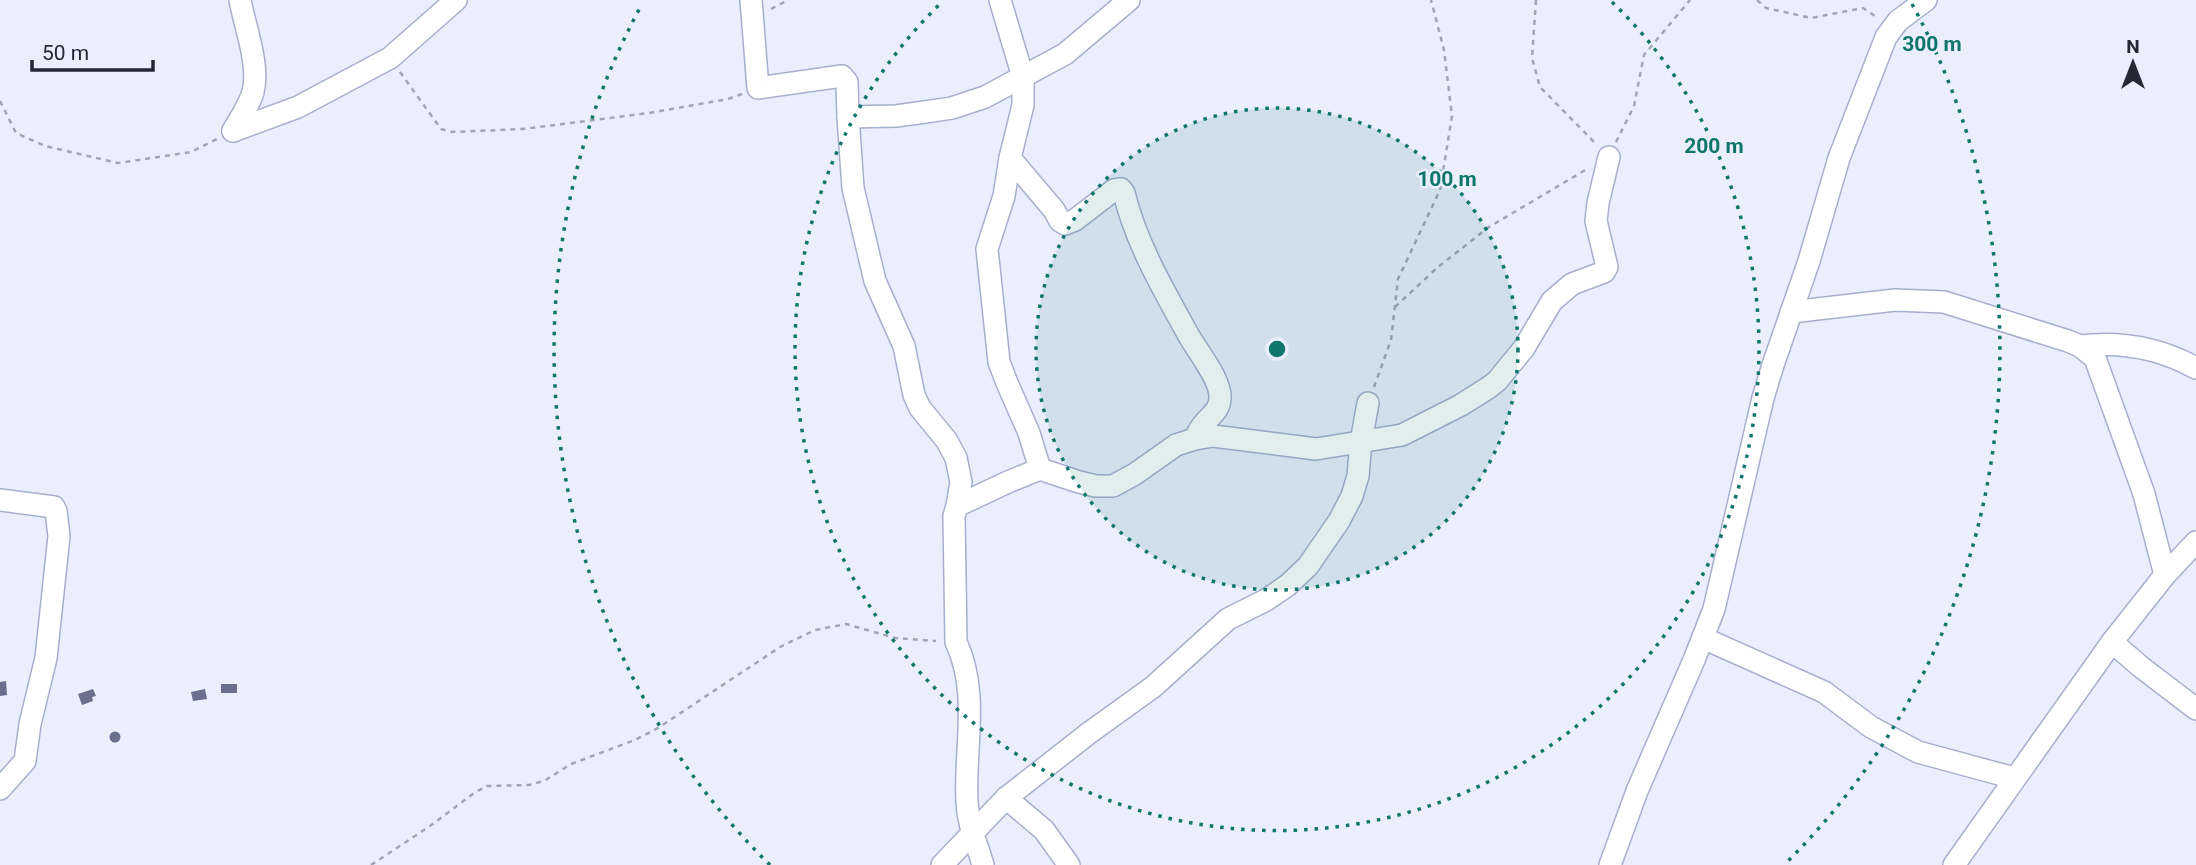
<svg xmlns="http://www.w3.org/2000/svg" width="2196" height="865" viewBox="0 0 2196 865" font-family="Roboto,sans-serif">
<style>
.building{fill:#696f8d}
.lines{fill:none;stroke-linecap:round;stroke-linejoin:round}
.minor-casing{stroke:#a7afcf;stroke-width:24}
.path{stroke:#a2a5b3;stroke-width:2.5;stroke-dasharray:5 5;stroke-linecap:butt}
.minor{stroke:#fff;stroke-width:21}
.ring{fill:none;stroke:#0f766e;stroke-width:3.5;stroke-dasharray:3.5 7}
.centre{fill:#0f766e;stroke:#ebeefc;stroke-width:3.5}
.ring-label{font-size:21px;text-anchor:middle;font-weight:bold;fill:#0f766e;stroke:#ebeefc;stroke-width:5;stroke-linejoin:round;paint-order:stroke}
</style>
<rect width="100%" height="100%" fill="#ebeefc"/>
<g class="building">
<polygon points="6,681 7,695 0,696 0,682"/>
<rect x="221" y="684" width="16" height="9"/>
<polygon points="93,689 96,696 92,697 93,701 82,705 78,694"/>
<polygon points="205,689 207,699 193,701 191,692"/>
<circle cx="115" cy="737" r="5.5"/>
</g>
<g class="lines">
<defs>
<g id="minor">
<polyline points="751,0 758,88 842,76 847,82 848,117 896,116 925,112 952,108 985,97 1065,54 1129,0"/>
<polyline points="848,117 853,188 875,281 904,346 914,395 920,408 947,441 956,458 961,482 957,506"/>
<polyline points="233,131 298,107 390,58 456,0"/>
<path d="M 233,131 C 240,118 249,106 253,92 C 260,66 245,27 240,0"/>
<path d="M 1010,158 L 1054,210 L 1060,221 L 1065,224 L 1075,220 L 1114,190 L 1121,189 L 1124,193 C 1136,243 1164,291 1189,336 C 1198,352 1222,381 1220,399 C 1219,412 1210,415 1203,425 C 1199,429 1197,435 1195,439"/>
<polyline points="1791,312 1895,300 1944,302 2068,341 2080,346 2095,358 2144,494 2165,575 2112,642 2141,667 2196,709"/>
<path d="M 2080,346 C 2120,341 2160,348 2196,368"/>
<polyline points="1040,469 1079,482 1096,486 1113,486 1135,474 1176,445 1195,439 1213,436 1316,449 1402,435 1461,405 1488,388 1497,381 1524,348 1552,301 1572,284 1604,272 1607,267 1596,221 1598,203 1609,157"/>
<polyline points="0,500 54,507 56,511 59,536 46,658 30,724 25,761 0,789"/>
<polyline points="2165,575 2196,542"/>
<polyline points="1703,638 1824,692 1871,727 1918,752 2014,778"/>
<polyline points="1006,798 1044,830 1069,865"/>
<polyline points="942,865 1006,798 1089,733 1153,687 1228,619 1266,600 1288,585 1308,566 1339,521 1352,496 1358,476 1361,442 1368,403"/>
<path d="M 983,865 C 977,843 968,826 967,802 C 964,749 980,693 956,642 L 954,516 L 957,506 L 1008,482 L 1040,469 L 1029,433 L 1007,383 L 999,362 L 987,249 L 1004,196 L 1010,158 L 1023,105 L 1023,77 L 1000,0"/>
<polyline points="1610,865 1637,791 1694,660 1714,609 1763,398 1773,365 1809,261 1839,158 1886,37 1898,21 1926,0"/>
<polyline points="1954,865 2112,642"/>
</g>
</defs>
<use href="#minor" class="minor-casing"/>
<g class="path">
<polyline points="1536,0 1532,58 1540,87 1597,145"/>
<polyline points="1757,0 1766,8 1811,18 1863,8 1878,18"/>
<polyline points="771,9 788,0"/>
<polyline points="400,72 441,129 452,132 523,129 649,113 728,99 742,94"/>
<polyline points="0,101 16,133 45,146 118,163 191,152 217,139"/>
<polyline points="1616,142 1634,106 1644,55 1690,0"/>
<polyline points="1395,307 1438,267 1489,227 1587,169"/>
<polyline points="1374,387 1391,340 1398,279 1440,190 1452,116 1444,50 1431,0"/>
<polyline points="371,865 430,826 474,793 487,786 529,785 544,781 571,764 635,740 658,728 780,647 815,630 846,624 895,638 936,641"/>
</g>
<use href="#minor" class="minor"/>
</g>
<circle cx="1277" cy="349" r="241" fill="#0f766e" fill-opacity=".12"/>
<g class="ring">
<circle cx="1277" cy="349" r="241"/>
<path d="M1612 2A482 482 0 1 1 942 2"/>
<path d="M770 865A723 723 0 0 1 642 4M1912 4A723 723 0 0 1 1784 865"/>
</g>
<circle cx="1277" cy="349" r="10" class="centre"/>
<g class="ring-label">
<text x="1932" y="51">300 m</text>
<text x="1714" y="153">200 m</text>
<text x="1447" y="186">100 m</text>
</g>
<g transform="translate(2133 63)" stroke="#ebeefc" stroke-width="5" paint-order="stroke">
<path d="M0-5L12 26L0 18L-12 26Z" fill="#252734"/>
<text y="-10" font-size="19" font-weight="bold" text-anchor="middle" fill="#252734">N</text>
</g>
<path d="M32 60v10h121v-10" fill="none" stroke="#252734" stroke-width="3.5"/>
<text x="42" y="60" font-size="21" fill="#252734" stroke="#ebeefc" stroke-width="5" paint-order="stroke">50 m</text>
</svg>
